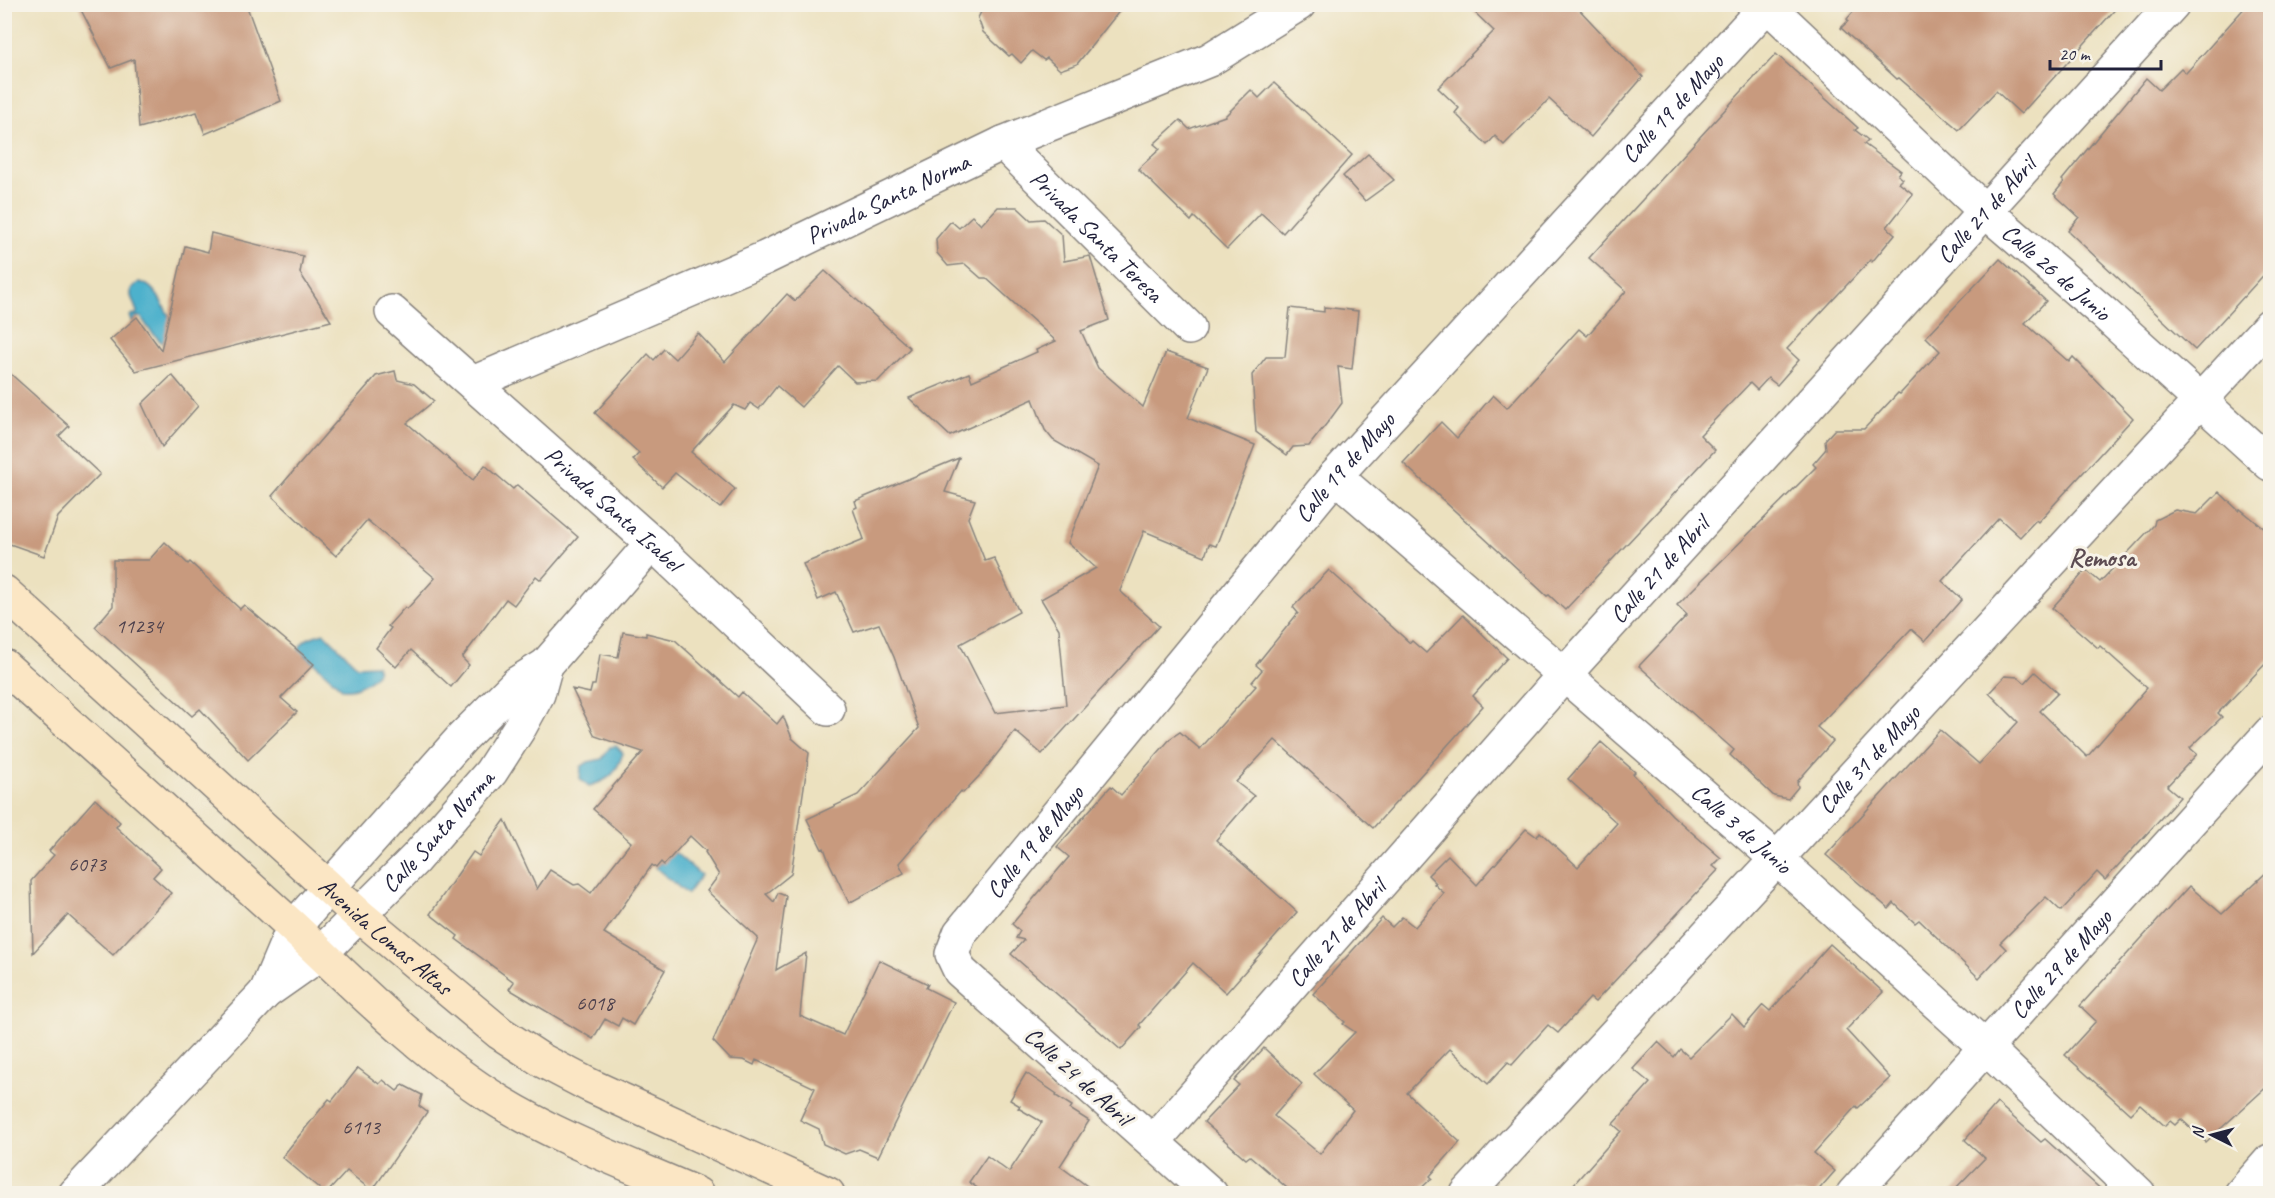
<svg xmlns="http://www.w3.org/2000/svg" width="2275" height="1198" viewBox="0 0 2275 1198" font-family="Caveat,sans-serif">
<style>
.water{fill:#4db1cc;stroke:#386a84;stroke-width:1.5}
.building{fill:#c89a7e}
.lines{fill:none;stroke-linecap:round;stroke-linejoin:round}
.minor-casing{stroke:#87827d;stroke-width:36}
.secondary-casing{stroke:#87827d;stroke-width:36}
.minor{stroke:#fff;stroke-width:33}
.secondary{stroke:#fbe6c4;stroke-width:33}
.labels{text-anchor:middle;stroke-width:6;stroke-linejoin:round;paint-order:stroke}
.number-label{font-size:21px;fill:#4c404c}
.street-label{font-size:24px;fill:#22223b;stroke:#f7f3e8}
.neighbourhood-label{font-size:26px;font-weight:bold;fill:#5c4c52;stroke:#f7f3e8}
</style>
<rect width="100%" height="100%" fill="#f7f3e8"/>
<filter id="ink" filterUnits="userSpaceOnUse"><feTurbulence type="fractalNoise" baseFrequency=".0167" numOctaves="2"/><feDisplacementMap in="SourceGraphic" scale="12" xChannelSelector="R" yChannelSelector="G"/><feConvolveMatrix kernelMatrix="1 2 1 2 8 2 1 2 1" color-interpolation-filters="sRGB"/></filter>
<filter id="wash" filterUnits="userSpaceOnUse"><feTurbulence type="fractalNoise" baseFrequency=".008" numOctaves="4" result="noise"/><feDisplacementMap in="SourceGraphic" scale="24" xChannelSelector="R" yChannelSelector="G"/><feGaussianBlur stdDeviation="1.35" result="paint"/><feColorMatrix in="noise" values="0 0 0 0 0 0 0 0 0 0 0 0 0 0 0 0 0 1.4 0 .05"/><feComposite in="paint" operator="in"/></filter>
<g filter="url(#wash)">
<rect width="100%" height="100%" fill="#ece1bf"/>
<g class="water">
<path d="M 139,282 C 157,285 164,308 172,322 L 165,346 L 149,329 L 141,317 L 137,317 L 132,322 L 130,316 L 133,314 L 136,315 L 137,312 L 131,296 L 131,289 Z"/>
<path d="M 324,633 L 357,666 L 376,665 L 378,671 C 373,681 354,691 343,689 L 299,649 C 303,638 314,636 324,633 Z"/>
<path d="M 616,746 L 623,753 C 616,774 610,780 589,786 L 580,779 L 581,767 L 588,762 L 602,759 L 610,747 Z"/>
<polygon points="672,850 701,875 687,894 656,868"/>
</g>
<g id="blocks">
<g class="building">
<polygon points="78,4 246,4 281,101 205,134 197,112 139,128 134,59 111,68"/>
<polygon points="985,4 1125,4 1077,64 1060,70 1047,58 1044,60 1032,51 1021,63 1012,54 1009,56 983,32 978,18"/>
<polygon points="1466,4 1574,4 1643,77 1591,137 1549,99 1504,145 1495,136 1487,145 1455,113 1459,108 1438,88 1494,31"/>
<polygon points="1860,4 2120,4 2021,114 1996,91 1959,130 1899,78 1897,79 1841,28 1848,21 1847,19"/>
<polygon points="2248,4 2271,4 2271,267 2195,350 2068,231 2079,217 2054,194 2064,182 2062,180 2146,78 2159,90 2181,68 2186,73"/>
<polygon points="1776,54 1858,128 1855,130 1868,140 1864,144 1901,171 1898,175 1903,179 1899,183 1913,194 1887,227 1895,234 1872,262 1870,260 1787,349 1799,360 1777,385 1768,378 1757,390 1750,383 1700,435 1715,450 1565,610 1549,595 1547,596 1403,463 1441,422 1457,438 1493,395 1507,408 1579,329 1587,336 1626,291 1589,258"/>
<polygon points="1274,83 1352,155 1283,233 1261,213 1227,249 1194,217 1191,221 1138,169 1160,149 1154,144 1180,120 1189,129 1225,116 1251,90 1259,98"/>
<polygon points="1368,154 1394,180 1365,201 1343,176"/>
<polygon points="998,207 1017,207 1031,220 1044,219 1062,235 1064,261 1090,256 1109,320 1081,331 1098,368 1143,407 1166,352 1208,367 1188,418 1255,445 1216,546 1209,544 1205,556 1144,531 1120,591 1159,626 1042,754 1015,731 982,773 963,793 961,791 899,863 904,873 849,903 830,864 824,848 822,849 807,819 858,795 919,728 894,657 879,624 854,632 836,592 818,600 803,564 864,539 853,509 857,507 855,501 959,458 945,492 975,500 968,518 985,561 994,558 1019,612 960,644 995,713 1066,705 1059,629 1041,599 1096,568 1068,543 1098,466 1053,440 1045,430 1033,399 950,436 909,398 969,373 972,381 1037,352 1036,350 1056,341 986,278 981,278 965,264 948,266 937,253 936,239 951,221 959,228 972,216 981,225"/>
<polygon points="211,233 303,256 300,273 331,321 136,371 110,340 137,317 161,350 185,246 208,252"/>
<polygon points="2000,259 2046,301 2025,323 2069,362 2073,357 2133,418 2038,522 2036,520 2020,537 1999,518 1942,581 1962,599 1925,641 1911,629 1817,727 1833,741 1797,782 1798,787 1788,799 1774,796 1730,755 1734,750 1639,666 1687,615 1677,605 1816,467 1813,464 1826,449 1825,440 1835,429 1864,429 1898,393 1900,394 1940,351 1926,337"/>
<polygon points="825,271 910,348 878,381 855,382 838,366 801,407 777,386 759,409 750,403 745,410 734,405 691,452 735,489 720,508 675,473 662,487 633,460 639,453 595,413 648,354 654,360 664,349 675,359 698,333 725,362 787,294 795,301"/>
<polygon points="1324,307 1358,311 1352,369 1338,367 1342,403 1331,418 1309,446 1293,447 1287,455 1256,432 1252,375 1266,357 1285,357 1290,308 1324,312"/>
<polygon points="4,368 69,426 59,436 100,474 58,517 44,556 4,542"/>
<polygon points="395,371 397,380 414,384 434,401 407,423 473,480 485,465 513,489 517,485 578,537 541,580 536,576 514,605 506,599 462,658 469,665 451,687 411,650 396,667 376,648 391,628 388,626 405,607 407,609 435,578 367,520 336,556 272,496 376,376"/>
<polygon points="172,375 198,406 162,447 142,404"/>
<polygon points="2219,492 2239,511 2240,509 2271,534 2271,658 2218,713 2222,717 2190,748 2197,754 2167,786 2180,797 2105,880 2097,872 2061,911 2046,897 2000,943 2006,949 1979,978 1919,920 1915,923 1894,903 1889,909 1826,855 1940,730 1979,764 2018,722 1989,693 2005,676 2018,677 2025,683 2035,672 2058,693 2040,711 2087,757 2147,688 2100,646 2098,648 2052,608 2086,570 2100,582 2154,525 2155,520 2175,510 2197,514"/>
<polygon points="165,542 188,564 190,562 240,609 244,605 314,664 281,698 297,712 248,760 200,709 192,716 95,627 113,606 113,560 149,560"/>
<polygon points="1329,570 1410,643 1412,641 1426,653 1463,615 1507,658 1473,696 1483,706 1373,828 1275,740 1236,782 1254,796 1216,840 1297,912 1226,993 1193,963 1139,1025 1141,1027 1121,1050 1011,954 1024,940 1016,938 1020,931 1012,924 1069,857 1057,847 1111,786 1121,795 1171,738 1180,732 1200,749 1256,686 1252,682 1262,670 1256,665 1298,613 1293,607"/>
<polygon points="623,632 646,636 646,633 675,640 738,697 742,692 777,724 783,716 792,738 809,753 791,874 766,894 774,902 778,893 786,896 776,970 806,953 800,1016 843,1035 879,960 928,984 926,988 954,1002 878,1157 859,1149 845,1154 823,1144 819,1129 800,1120 815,1088 756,1060 754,1065 744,1060 730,1059 713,1041 758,938 707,891 719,875 705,852 706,851 690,836 664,865 661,862 656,868 652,865 604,933 665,970 633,1025 622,1018 618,1026 605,1019 593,1039 509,989 514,982 456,939 458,936 430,914 473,852 479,856 505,820 537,889 550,870 574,885 579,884 591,893 631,842 593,809 643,752 595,736 572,689 590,693 592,685 595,685 600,654 618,657"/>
<polygon points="1601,742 1635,772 1633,774 1672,815 1721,858 1713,866 1718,870 1595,1002 1590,998 1558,1033 1548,1025 1512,1065 1508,1062 1488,1084 1450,1049 1407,1093 1460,1142 1430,1176 1432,1178 1415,1194 1294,1194 1250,1156 1246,1159 1204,1122 1239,1085 1234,1081 1264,1048 1302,1084 1274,1116 1320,1154 1353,1110 1314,1074 1355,1032 1343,1024 1345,1022 1313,994 1382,918 1392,927 1402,917 1415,927 1444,893 1434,884 1436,883 1428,875 1448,855 1477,885 1526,829 1537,837 1540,832 1578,867 1617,823 1568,779"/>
<polygon points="95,799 120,822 116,827 161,868 153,877 171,893 113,955 68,915 33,953 31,881 54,855 49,851"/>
<polygon points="2271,868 2271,1083 2206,1142 2181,1119 2175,1125 2170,1121 2165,1126 2140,1104 2130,1114 2065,1055 2096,1021 2080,1006 2189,886 2222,914"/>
<polygon points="1830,944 1883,992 1846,1030 1890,1078 1858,1108 1856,1106 1814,1153 1835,1171 1815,1194 1565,1194 1621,1131 1613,1124 1650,1083 1633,1069 1658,1042 1674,1057 1680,1049 1689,1057 1732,1014 1744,1027 1763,1005 1770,1011"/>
<polygon points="358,1068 379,1084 383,1080 397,1091 403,1085 422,1095 419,1106 427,1112 372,1191 347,1171 326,1194 282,1157 329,1099 332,1101"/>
<polygon points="1026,1073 1057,1094 1056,1096 1072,1106 1070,1109 1089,1121 1060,1166 1098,1194 986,1194 969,1182 987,1156 1009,1172 1042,1122 1018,1108 1020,1106 1010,1100"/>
<polygon points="1997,1103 2041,1142 2045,1139 2106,1194 1950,1194 1985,1158 1965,1140"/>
</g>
</g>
</g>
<g filter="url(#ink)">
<use href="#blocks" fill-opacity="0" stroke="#87827d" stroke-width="1.5"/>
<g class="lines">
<defs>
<g id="minor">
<path id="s1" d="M 1767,5 L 1984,210 L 2105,314 L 2270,464"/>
<path id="s2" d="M 1003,143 L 1189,328"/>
<path id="s3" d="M 392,312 L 652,543 L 828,709"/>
<path id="s4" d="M 473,383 L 765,258 L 1003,143 L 1209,60 L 1299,4"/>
<path id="s5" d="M 1335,476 L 1777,859 L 1985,1047 L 2139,1194"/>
<polyline points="266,992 293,928 462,738 517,683 546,665 652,543"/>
<path id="s6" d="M 1153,1142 L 1564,675 L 2173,4"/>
<path id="s7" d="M 75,1194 L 266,992 L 320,954 L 415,859 L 491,772 L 520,727 L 538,694 L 546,665"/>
<path id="s8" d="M 1211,1194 L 960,971 L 952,954 L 960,933 L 1335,476 L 1768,4"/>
<path id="s9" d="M 1467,1194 L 2270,325"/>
<path id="s10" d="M 1853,1194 L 2270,733"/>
<polyline points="2241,1194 2270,1161"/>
</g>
<g id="secondary">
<path id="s11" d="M 4,592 L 360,916 L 500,1033 L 543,1061 L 589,1085 L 828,1194"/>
<path d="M 4,666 C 101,753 197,839 293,927 C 358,988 423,1055 500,1102 C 562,1140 631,1165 697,1194"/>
</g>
</defs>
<use href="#minor" class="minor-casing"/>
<use href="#secondary" class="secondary-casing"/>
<use href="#minor" class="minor"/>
<use href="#secondary" class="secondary"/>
</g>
</g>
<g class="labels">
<g class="number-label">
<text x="139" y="633">11234</text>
<text x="87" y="871">6073</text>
<text x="595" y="1010">6018</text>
<text x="361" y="1134">6113</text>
</g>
<g class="street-label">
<text dy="8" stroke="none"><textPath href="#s8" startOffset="1467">Calle 19 de Mayo</textPath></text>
<text dy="8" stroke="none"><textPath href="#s4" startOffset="454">Privada Santa Norma</textPath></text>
<text dy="8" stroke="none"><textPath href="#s6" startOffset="1250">Calle 21 de Abril</textPath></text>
<text dy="8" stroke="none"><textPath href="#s2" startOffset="132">Privada Santa Teresa</textPath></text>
<text dy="8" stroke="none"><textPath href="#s1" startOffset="394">Calle 26 de Junio</textPath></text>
<text dy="8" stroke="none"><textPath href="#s8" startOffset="981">Calle 19 de Mayo</textPath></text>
<text dy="8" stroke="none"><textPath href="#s3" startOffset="296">Privada Santa Isabel</textPath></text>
<text dy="8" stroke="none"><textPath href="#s6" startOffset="764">Calle 21 de Abril</textPath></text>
<text dy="8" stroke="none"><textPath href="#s9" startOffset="592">Calle 31 de Mayo</textPath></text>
<text dy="8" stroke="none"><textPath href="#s5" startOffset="538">Calle 3 de Junio</textPath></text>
<text dy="8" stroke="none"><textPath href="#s7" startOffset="514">Calle Santa Norma</textPath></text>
<text dy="8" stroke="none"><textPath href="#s8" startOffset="495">Calle 19 de Mayo</textPath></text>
<text dy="8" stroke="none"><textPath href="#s6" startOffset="278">Calle 21 de Abril</textPath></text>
<text dy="8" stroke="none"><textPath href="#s11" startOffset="514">Avenida Lomas Altas</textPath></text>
<text dy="8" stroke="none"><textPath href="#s10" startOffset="310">Calle 29 de Mayo</textPath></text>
<text transform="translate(1078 1076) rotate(42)" y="8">Calle 24 de Abril</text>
</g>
<g class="neighbourhood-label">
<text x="2102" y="566">Remosa</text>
</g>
</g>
<rect width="2275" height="1198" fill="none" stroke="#f7f3e8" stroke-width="24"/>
<g transform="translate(2212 1135) rotate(276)" stroke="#f7f3e8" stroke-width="4.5" paint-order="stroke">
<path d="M0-4.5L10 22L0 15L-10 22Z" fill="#22223b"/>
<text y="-9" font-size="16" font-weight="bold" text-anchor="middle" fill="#22223b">N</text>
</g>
<path d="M2050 60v9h111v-9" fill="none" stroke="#22223b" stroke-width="3"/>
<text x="2059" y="60" font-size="18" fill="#22223b" stroke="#f7f3e8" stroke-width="4.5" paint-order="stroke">20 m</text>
</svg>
